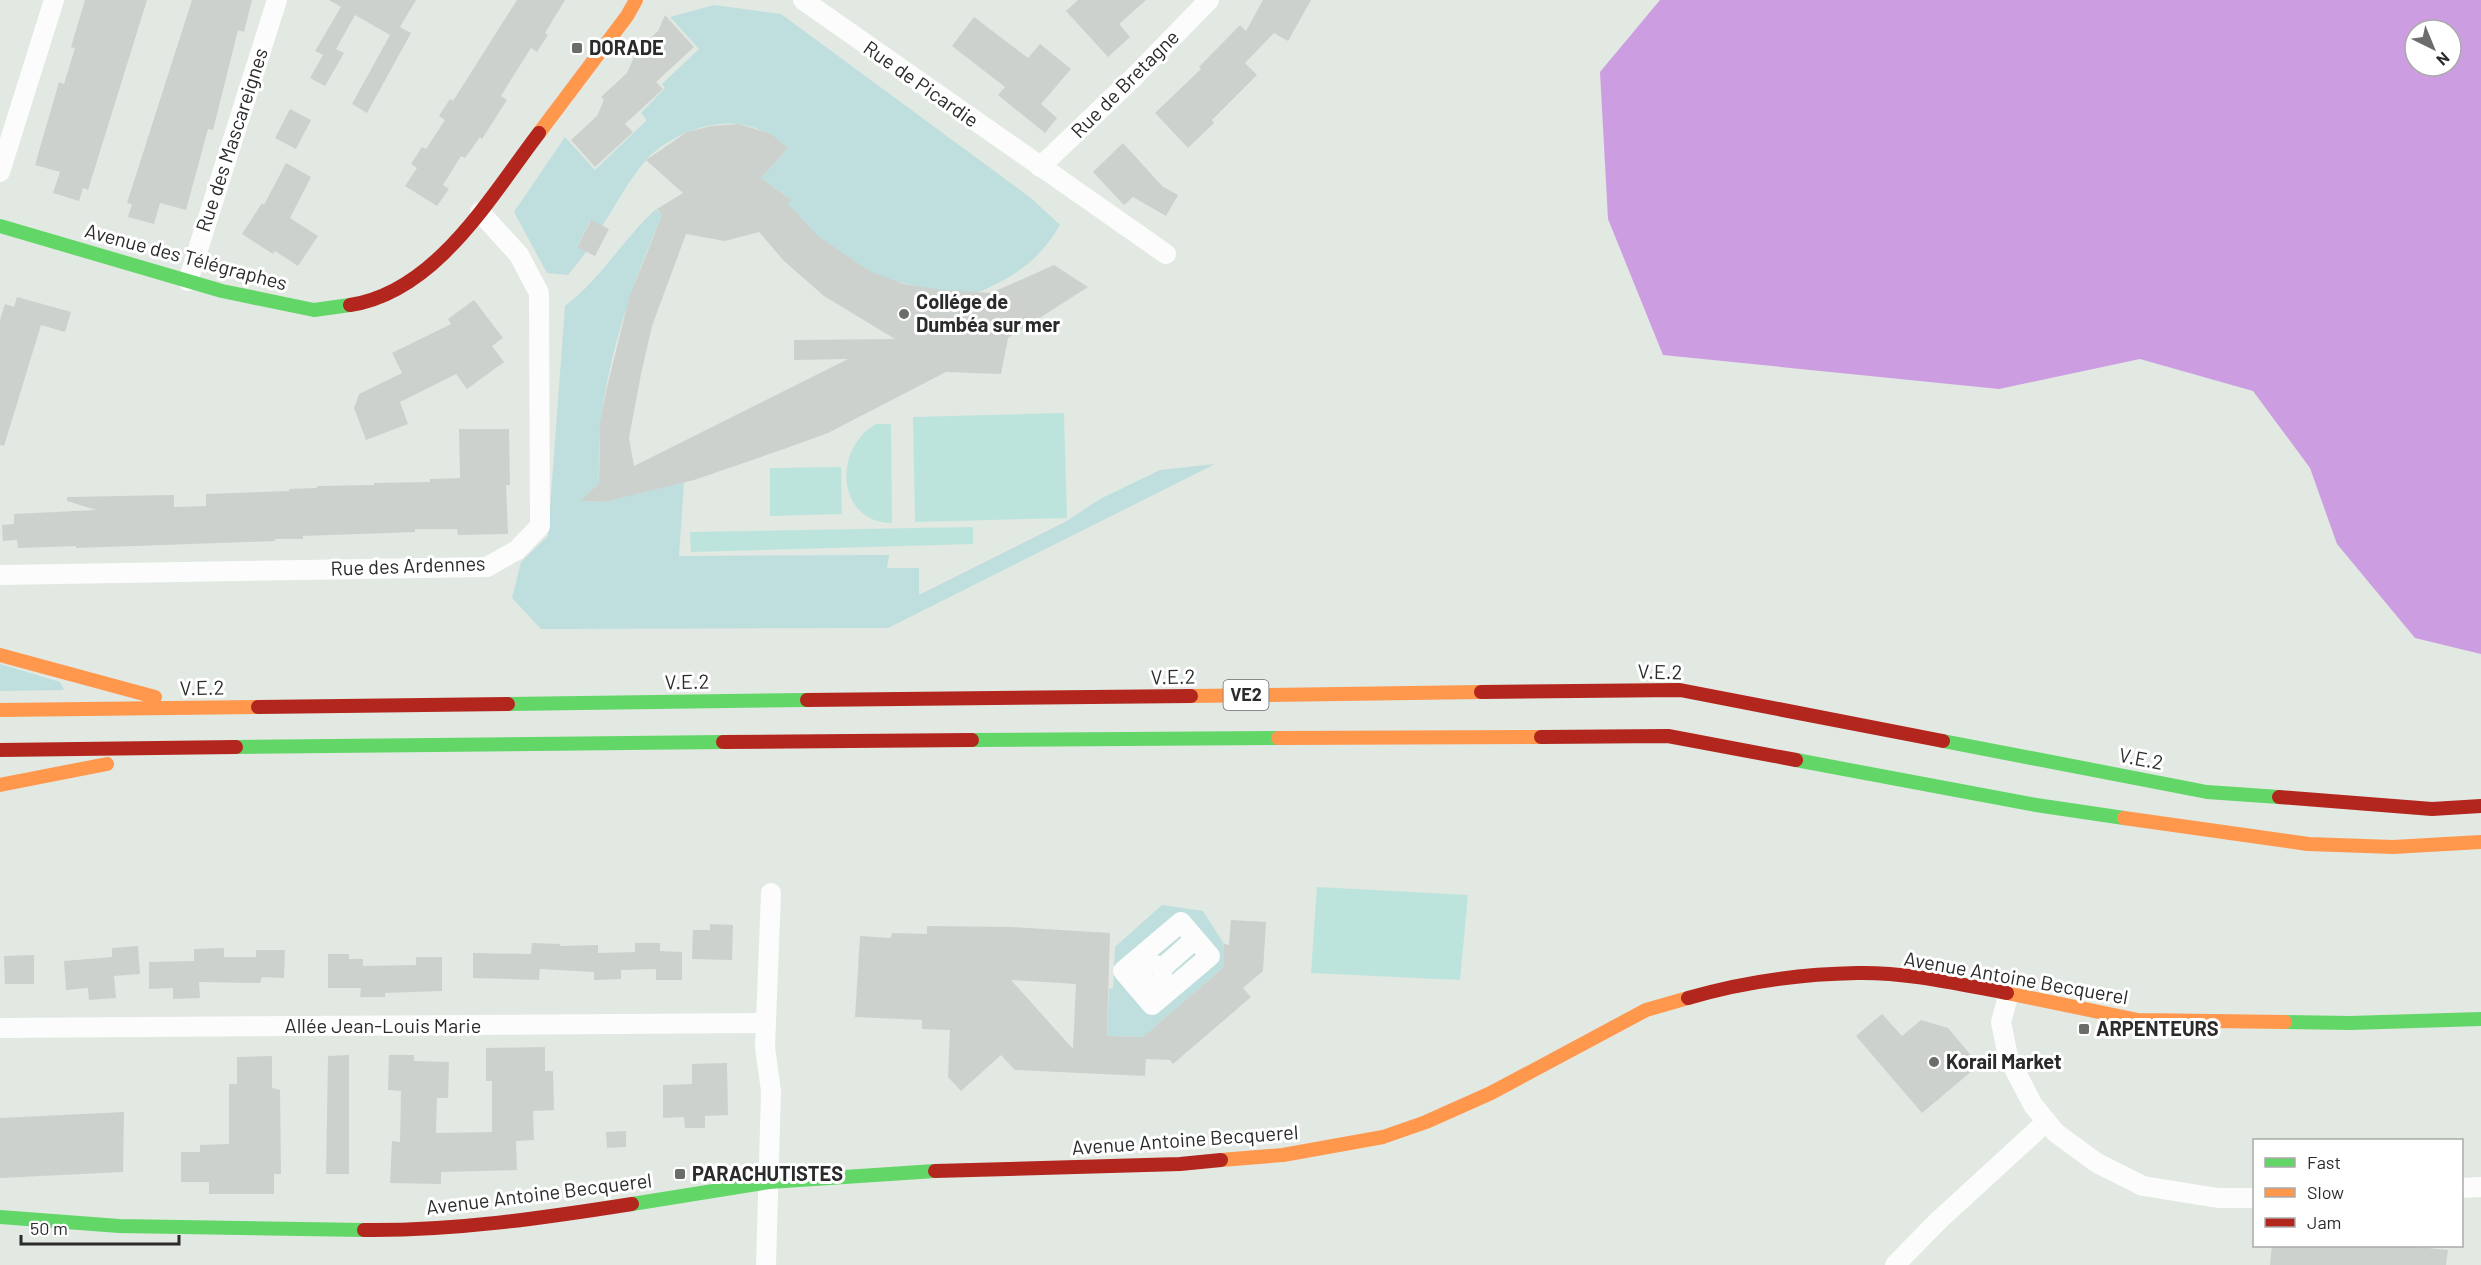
<svg xmlns="http://www.w3.org/2000/svg" width="2481" height="1265" viewBox="0 0 2481 1265" font-family="Barlow,sans-serif">
<style>
.green{fill:#bfdede}
.pitch{fill:#bde4dc}
.water{fill:#cc9ee1;fill-rule:evenodd}
.building{fill:#cdd1cd;fill-rule:evenodd}
.lines{fill:none;stroke-linecap:round;stroke-linejoin:round}
.street{stroke:#fbfcfb;stroke-width:20}
.fast{stroke:#63d668;stroke-width:14}
.slow{stroke:#ff974d;stroke-width:14}
.jam{stroke:#b3261e;stroke-width:14}
.poi-dot{fill:#6b6d6b;stroke:#fff;stroke-width:2}
.labels{text-anchor:middle;stroke-width:6;stroke-linejoin:round;paint-order:stroke}
.shield{fill:#fff;stroke:#6b6b6b;stroke-width:1.5}
.shield-label{font-size:18px;font-weight:bold;fill:#2b2b2b}
.poi-label{font-size:20px;font-weight:bold;fill:#2b2b2b;stroke:#fff;text-anchor:start}
.street-label{font-size:20px;fill:#2b2b2b;stroke:#fff}
</style>
<rect width="100%" height="100%" fill="#e2e8e2"/>
<g class="green">
<path d="M 714,5 L 781,14 L 1031,198 L 1060,225 C 1043,253 1027,268 998,283 C 991,286 984,291 977,292 C 952,297 893,282 870,272 C 838,257 809,229 781,207 L 790,199 L 761,178 L 788,148 C 774,136 757,126 738,124 C 707,120 667,137 646,160 C 629,179 616,205 602,226 L 590,221 L 577,246 L 587,251 L 568,275 L 547,273 L 514,212 L 565,137 L 595,170 L 647,120 L 641,113 L 665,88 L 662,84 L 699,49 L 670,17 Z"/>
<path d="M 656,209 L 662,215 C 626,298 595,391 599,483 L 582,501 L 604,502 L 684,482 L 679,556 L 889,555 L 887,568 L 919,568 L 919,595 L 1065,522 L 1100,499 L 1160,470 L 1215,464 L 888,628 L 541,629 L 512,598 L 521,562 L 548,536 L 565,306 C 601,279 623,239 656,209 Z"/>
<polygon points="0,664 60,682 64,690 0,691"/>
<polygon points="1162,905 1203,911 1224,944 1224,967 1143,1037 1107,1036 1109,989 1113,988 1115,947"/>
</g>
<g class="pitch">
<polygon points="1064,413 1067,518 915,522 913,417"/>
<path d="M 876,424 L 891,424 L 892,523 C 838,523 831,450 876,424 Z"/>
<polygon points="841,467 842,514 770,516 770,468"/>
<polygon points="973,527 973,544 691,552 690,532"/>
<polygon points="1317,887 1468,895 1460,980 1311,973"/>
</g>
<path class="water" d="M 1660,0 L 2481,0 L 2481,654 L 2415,638 L 2337,544 L 2310,468 L 2253,391 L 2140,359 L 1999,389 L 1663,355 L 1608,219 L 1600,72 ZM 2415,30 L 2451,30 L 2451,66 L 2415,66 Z"/>
<g class="building">
<polygon points="85,0 147,0 88,190 83,188 79,201 53,193 60,172 35,165 59,82 64,84 75,48 71,47"/>
<polygon points="192,0 252,0 244,32 238,30 213,130 208,129 186,210 160,203 154,224 128,217 132,204 127,203"/>
<polygon points="329,0 416,0 400,27 411,33 367,113 352,104 390,35 355,15 336,49 344,53 325,86 310,78 323,55 315,51 341,7"/>
<polygon points="517,0 565,0 545,33 548,35 537,52 531,48 512,78 501,96 507,100 482,139 480,137 465,158 461,156 443,185 449,189 437,206 405,186 417,168 411,164 422,147 426,149 445,120 439,116 450,99 453,101"/>
<polygon points="1078,0 1146,0 1119,24 1130,37 1108,57 1066,11"/>
<polygon points="1263,0 1311,0 1288,41 1274,33 1245,63 1257,75 1212,120 1214,123 1188,148 1155,113 1201,69 1199,67 1240,25 1246,31"/>
<polygon points="665,15 694,47 656,82 663,89 625,124 633,132 595,167 571,140 597,116 604,100 601,97 627,73 634,57 632,55 658,31"/>
<polygon points="974,17 1028,58 1040,44 1071,69 1041,104 1057,118 1045,133 998,95 1005,87 952,46"/>
<polygon points="290,109 311,120 296,149 275,138"/>
<path d="M 739,124 L 771,134 L 788,148 L 761,178 L 791,200 L 787,203 L 818,236 L 869,271 L 904,284 L 941,290 L 991,293 L 1054,265 L 1088,287 L 1008,338 L 1001,374 L 946,372 L 828,433 L 784,449 L 694,480 L 604,502 L 581,501 L 599,483 L 600,423 L 607,387 L 629,298 L 662,215 L 657,209 L 683,193 L 646,160 L 687,132 L 711,126 ZM 759,232 L 784,261 L 824,296 L 895,339 L 794,340 L 794,360 L 848,359 L 634,466 L 629,438 L 641,374 L 652,326 L 686,234 L 725,241 Z"/>
<polygon points="1123,143 1162,186 1178,195 1166,216 1133,197 1124,205 1093,172"/>
<polygon points="286,163 311,177 290,218 318,236 298,266 275,251 273,254 242,234 262,203 264,205"/>
<polygon points="591,220 609,229 595,256 577,247"/>
<polygon points="17,297 71,312 65,332 41,325 4,446 0,445 0,320 5,304 14,307"/>
<polygon points="474,300 503,338 492,346 504,362 467,389 456,374 400,402 408,424 366,440 354,408 359,394 402,373 392,353 451,324 448,319"/>
<polygon points="459,429 509,429 510,485 506,485 508,534 458,535 457,529 415,529 415,532 303,536 303,539 275,539 275,541 76,548 76,546 18,548 17,540 3,541 2,525 14,524 14,514 96,510 67,501 67,497 174,495 174,507 206,506 206,494 289,491 289,489 317,488 317,486 374,485 374,483 430,482 430,479 460,478"/>
<path d="M 1231,920 L 1266,922 L 1263,971 L 1243,988 L 1251,997 L 1173,1064 L 1170,1060 L 1146,1059 L 1145,1076 L 1015,1070 L 1001,1055 L 961,1091 L 948,1077 L 950,1030 L 922,1029 L 922,1020 L 855,1017 L 860,936 L 891,938 L 892,933 L 927,934 L 927,926 L 1011,927 L 1110,933 L 1107,1036 L 1143,1037 L 1224,967 L 1224,944 L 1229,945 ZM 1011,980 L 1076,984 L 1073,1049 Z"/>
<polygon points="710,924 733,925 732,960 692,959 693,930 710,930"/>
<polygon points="532,943 560,944 560,946 598,945 598,953 635,952 635,943 660,943 660,951 682,952 682,980 656,980 656,969 621,970 621,979 594,980 594,972 540,969 539,980 473,978 473,953 531,954"/>
<polygon points="138,946 140,974 114,976 116,998 89,1000 88,988 66,990 64,961 112,957 112,948"/>
<polygon points="224,948 224,957 256,957 256,950 285,950 284,978 262,977 260,983 199,982 200,998 173,999 173,988 149,989 149,962 194,961 194,949"/>
<polygon points="328,954 349,954 349,959 363,959 363,966 416,965 416,957 442,957 442,991 385,993 385,997 360,997 361,988 328,988"/>
<polygon points="34,955 34,984 5,984 4,956"/>
<polygon points="1882,1014 1902,1036 1921,1020 1948,1028 1979,1065 1922,1113 1856,1036"/>
<polygon points="545,1047 545,1071 553,1071 554,1110 533,1111 534,1140 516,1141 517,1170 441,1172 441,1184 390,1183 392,1141 400,1142 401,1091 388,1090 389,1055 414,1055 414,1061 449,1062 448,1098 437,1098 436,1133 492,1132 492,1081 486,1081 486,1048"/>
<polygon points="349,1055 349,1174 326,1174 328,1056"/>
<polygon points="272,1056 272,1088 280,1090 281,1174 274,1174 274,1194 209,1194 209,1182 181,1182 181,1152 200,1152 200,1145 229,1144 229,1084 237,1084 237,1057"/>
<polygon points="727,1063 728,1115 705,1116 705,1128 685,1128 684,1117 663,1118 663,1085 692,1084 692,1064"/>
<polygon points="124,1112 123,1172 0,1178 0,1118"/>
<polygon points="626,1131 626,1147 607,1148 606,1132"/>
<polygon points="2272,1245 2398,1245 2448,1250 2446,1265 2270,1265"/>
</g>
<g class="lines">
<g class="street">
<polyline points="803,0 1166,254"/>
<polyline points="1040,167 1133,78 1209,0"/>
<polyline points="0,172 54,0"/>
<polyline points="188,281 277,0"/>
<polyline points="0,575 487,567 517,550 540,526 539,293 519,255 480,212"/>
<polygon points="1181,922 1210,956 1152,1005 1123,971"/>
<circle cx="1154" cy="973" r="8"/>
<polyline points="1161,969 1195,939"/>
<polyline points="2009,993 2001,1022 2008,1057 2033,1105 2056,1133 2097,1163 2143,1186 2218,1198 2254,1198"/>
<polyline points="0,1028 766,1023"/>
<polyline points="2462,1188 2481,1187"/>
<polyline points="766,1265 771,1091 765,1047 771,893"/>
<polyline points="1895,1265 1938,1221 2046,1122"/>
</g>
<g class="fast">
<polyline points="0,226 222,291 314,310 350,305"/>
<polyline points="508,704 807,700"/>
<polyline points="972,740 1278,738"/>
<polyline points="1943,741 2207,792 2279,797"/>
<polyline points="236,747 723,742"/>
<polyline points="1796,760 2036,805 2124,818"/>
<polyline points="2285,1022 2350,1023 2481,1019"/>
<polyline points="632,1204 769,1182 935,1171"/>
<polyline points="0,1217 119,1226 364,1230"/>
</g>
<g class="slow">
<polyline points="539,133 627,16 636,0"/>
<polyline points="0,655 155,697"/>
<polyline points="1191,696 1481,692"/>
<polyline points="0,710 258,707"/>
<polyline points="1278,738 1541,737"/>
<polyline points="0,785 107,764"/>
<polyline points="2124,818 2308,844 2393,847 2481,842"/>
<polyline points="2007,993 2138,1020 2285,1022"/>
<polyline points="1221,1160 1283,1155 1383,1137 1426,1122 1491,1093 1646,1010 1688,998"/>
</g>
<g class="jam">
<path d="M 350,305 C 436,292 490,197 539,133"/>
<polyline points="1481,692 1680,690 1943,741"/>
<polyline points="807,700 1191,696"/>
<polyline points="258,707 508,704"/>
<polyline points="1541,737 1668,736 1796,760"/>
<polyline points="723,742 972,740"/>
<polyline points="0,750 236,747"/>
<polyline points="2279,797 2432,809 2481,806"/>
<path d="M 1688,998 C 1743,982 1800,974 1857,973 C 1907,972 1958,984 2007,993"/>
<polyline points="935,1171 1180,1164 1221,1160"/>
<path d="M 364,1230 C 454,1231 543,1218 632,1204"/>
</g>
</g>
<g class="poi-dot">
<rect x="571" y="42" width="12" height="12" rx="3"/>
<circle cx="904" cy="314" r="6"/>
<rect x="2078" y="1023" width="12" height="12" rx="3"/>
<circle cx="1934" cy="1062" r="6"/>
<rect x="674" y="1168" width="12" height="12" rx="3"/>
</g>
<g class="labels">
<rect class="shield" x="1223.5" y="680" width="45" height="30" rx="4.5"/>
<g class="shield-label">
<text x="1246" y="701">VE2</text>
</g>
<g class="poi-label">
<text x="589" y="55">DORADE</text>
<text x="916" y="309">Collége de<tspan x="916" dy="23">Dumbéa sur mer</tspan></text>
<text x="2096" y="1036">ARPENTEURS</text>
<text x="1946" y="1069">Korail Market</text>
<text x="692" y="1181">PARACHUTISTES</text>
</g>
<g class="street-label">
<text transform="translate(921 84) rotate(35)" y="7">Rue de Picardie</text>
<text transform="translate(1125 84) rotate(-45)" y="7">Rue de Bretagne</text>
<text transform="translate(232 140) rotate(-72)" y="7">Rue des Mascareignes</text>
<text transform="translate(186 257) rotate(15)" y="7">Avenue des Télégraphes</text>
<text transform="translate(408 566) rotate(-2)" y="7">Rue des Ardennes</text>
<text transform="translate(1660 672) rotate(1)" y="7">V.E.2</text>
<text transform="translate(1173 677) rotate(-1)" y="7">V.E.2</text>
<text transform="translate(687 682) rotate(-1)" y="7">V.E.2</text>
<text transform="translate(202 688) rotate(-1)" y="7">V.E.2</text>
<text transform="translate(2141 759) rotate(11)" y="7">V.E.2</text>
<text transform="translate(2016 978) rotate(10)" y="7">Avenue Antoine Becquerel</text>
<text x="383" y="1033">Allée Jean-Louis Marie</text>
<text transform="translate(1185 1140) rotate(-4)" y="7">Avenue Antoine Becquerel</text>
<text transform="translate(539 1194) rotate(-7)" y="7">Avenue Antoine Becquerel</text>
</g>
</g>
<rect x="2253" y="1139" width="210" height="108" fill="#ffffff" stroke="#aaaaaa" stroke-width="1.5"/>
<rect x="2265" y="1158" width="30" height="9" fill="#63d668" stroke="#aaaaaa" stroke-width="1.5"/>
<text x="2307" y="1169" font-size="18" fill="#2b2b2b">Fast</text>
<rect x="2265" y="1188" width="30" height="9" fill="#ff974d" stroke="#aaaaaa" stroke-width="1.5"/>
<text x="2307" y="1199" font-size="18" fill="#2b2b2b">Slow</text>
<rect x="2265" y="1218" width="30" height="9" fill="#b3261e" stroke="#aaaaaa" stroke-width="1.5"/>
<text x="2307" y="1229" font-size="18" fill="#2b2b2b">Jam</text>
<g transform="translate(2433 48) rotate(137)"><circle r="28" fill="#ffffff" stroke="#aaaaaa" stroke-width="1.5"/>
<path d="M0-4.5L10 22L0 15L-10 22Z" fill="#6b6d6b"/>
<text y="-9" font-size="16" font-weight="bold" text-anchor="middle" fill="#2b2b2b">N</text>
</g>
<path d="M21 1235v9h158v-9" fill="none" stroke="#2b2b2b" stroke-width="3"/>
<text x="30" y="1235" font-size="18" fill="#2b2b2b" stroke="#ffffff" stroke-width="4.5" paint-order="stroke">50 m</text>
</svg>
